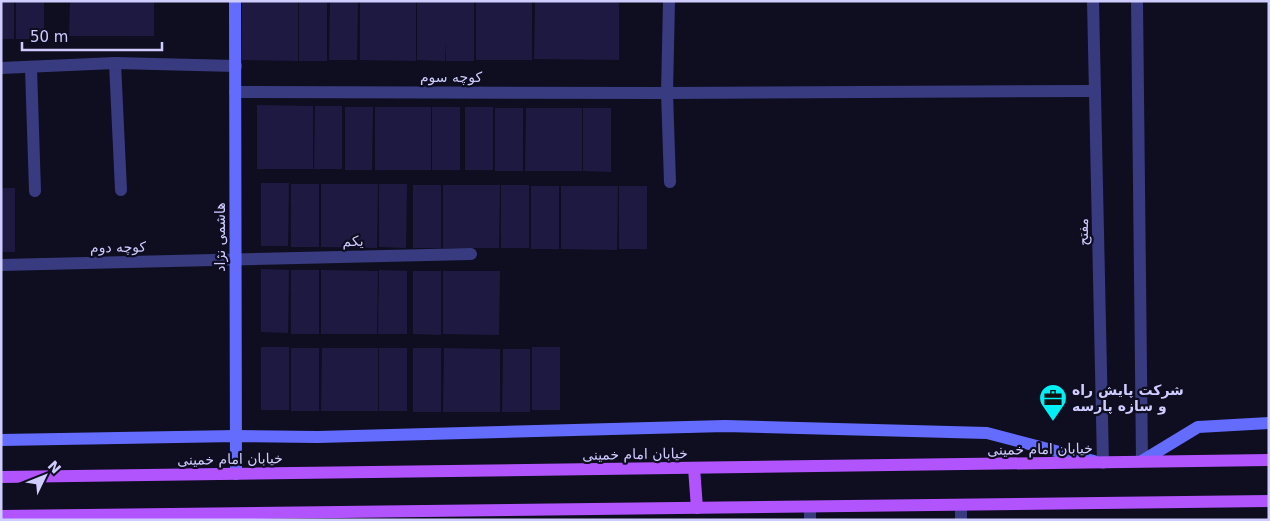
<svg xmlns="http://www.w3.org/2000/svg" width="1270" height="521" viewBox="0 0 1270 521" font-family="'DejaVu Sans',Vazirmatn,sans-serif">
<style>
.building{fill:#1e1941}
.lines{fill:none;stroke-linecap:round;stroke-linejoin:round}
.street{stroke:#383b7f;stroke-width:12}
.secondary{stroke:#646cfe;stroke-width:12}
.primary{stroke:#b254fe;stroke-width:12}
.labels{text-anchor:middle;stroke-width:4.5;stroke-linejoin:round;paint-order:stroke}
.street-label{font-size:14px;fill:#cfcdff;stroke:#0f0d20}
.poi-label{font-size:14px;font-weight:bold;fill:#cfcdff;stroke:#0f0d20;text-anchor:start}
</style>
<rect width="100%" height="100%" fill="#0f0d20"/>
<g class="building">
<rect x="1" y="1" width="13" height="38"/>
<rect x="16" y="1" width="28" height="38"/>
<polygon points="70,1 154,1 154,36 69,36"/>
<polygon points="242,1 298,1 298,61 242,60"/>
<rect x="299" y="1" width="28" height="60"/>
<polygon points="330,1 358,1 357,60 329,60"/>
<polygon points="360,1 416,1 416,61 360,60"/>
<polygon points="417,1 474,1 474,61 446,61 446,42 445,61 417,60"/>
<rect x="476" y="1" width="56" height="59"/>
<polygon points="535,1 619,1 619,60 534,59"/>
<polygon points="257,105 313,106 313,169 257,169"/>
<polygon points="315,106 342,106 342,169 314,169"/>
<polygon points="345,107 373,107 372,170 345,170"/>
<rect x="375" y="107" width="56" height="63"/>
<rect x="432" y="107" width="28" height="63"/>
<rect x="465" y="107" width="28" height="63"/>
<rect x="495" y="108" width="28" height="63"/>
<polygon points="526,108 582,108 582,171 525,171"/>
<polygon points="583,108 611,108 611,172 583,171"/>
<polygon points="261,183 289,183 288,246 261,246"/>
<rect x="291" y="184" width="28" height="63"/>
<polygon points="321,184 378,184 377,248 321,247"/>
<polygon points="379,184 407,184 406,248 379,247"/>
<rect x="413" y="185" width="28" height="63"/>
<polygon points="443,185 500,185 499,248 443,248"/>
<rect x="501" y="185" width="28" height="63"/>
<rect x="531" y="186" width="28" height="63"/>
<polygon points="561,186 618,186 617,250 561,249"/>
<rect x="619" y="186" width="28" height="63"/>
<rect x="1" y="188" width="14" height="64"/>
<polygon points="261,269 289,270 288,333 261,332"/>
<rect x="291" y="270" width="28" height="64"/>
<polygon points="321,270 378,271 377,334 321,334"/>
<polygon points="379,270 407,271 407,334 378,334"/>
<polygon points="413,271 441,271 441,335 413,334"/>
<polygon points="443,271 500,271 499,335 443,334"/>
<rect x="261" y="347" width="28" height="63"/>
<rect x="532" y="347" width="28" height="63"/>
<rect x="291" y="348" width="28" height="63"/>
<polygon points="322,348 378,348 378,411 321,411"/>
<rect x="379" y="348" width="28" height="63"/>
<rect x="413" y="348" width="28" height="64"/>
<polygon points="444,348 500,349 500,412 443,412"/>
<polygon points="503,349 530,349 530,412 502,412"/>
</g>
<g class="lines">
<g class="street">
<polyline points="669,1 667,93 670,182"/>
<polyline points="1093,1 1103,463"/>
<polyline points="1137,1 1142,461"/>
<polyline points="115,63 121,190"/>
<polyline points="1,68 115,63 236,66"/>
<polyline points="31,68 35,191"/>
<polyline points="235,92 667,93 1095,91"/>
<polyline points="1,265 471,254"/>
<polyline points="810,520 810,507"/>
<polyline points="961,520 961,506"/>
</g>
<g class="secondary">
<polyline points="235,1 236,474"/>
<polyline points="1,440 236,436 318,437 725,426 987,433 1094,461"/>
<polyline points="1142,461 1198,427 1269,423"/>
</g>
<g class="primary">
<polyline points="694,468 697,508"/>
<polyline points="1,477 1269,460"/>
<polyline points="1,516 1269,501"/>
</g>
</g>
<defs>
<symbol id="office-pin" viewBox="-11 -11 22 30"><path d="M0 17L-7.5 6A9.5 9.5 0 1 1 7.5 6Z" fill="#01f0f6" stroke="#0f0d20"/><path d="M-6-3h4V-5.5h4V-3h4V5H-6ZM-1-4.5V-3h2v-1.5ZM-6 0V1H6V0Z" fill="#111"/></symbol>
</defs>
<g fill-rule="evenodd">
<use href="#office-pin" x="1037" y="382" width="32" height="43"/>
</g>
<g class="labels">
<g class="street-label">
<text x="451" y="82">کوچه سوم</text>
<text transform="translate(1083 232) rotate(-91)" y="5">مفتح</text>
<text transform="translate(220 237) rotate(-90)" y="5">هاشمی نژاد</text>
<text transform="translate(353 241) rotate(-1)" y="5">یکم</text>
<text transform="translate(118 247) rotate(-1)" y="5">کوچه دوم</text>
<text transform="translate(1040 449) rotate(-1)" y="5">خیابان امام خمینی</text>
<text transform="translate(635 454) rotate(-1)" y="5">خیابان امام خمینی</text>
<text transform="translate(230 459) rotate(-1)" y="5">خیابان امام خمینی</text>
</g>
<g class="poi-label">
<text x="1072" y="395">شرکت پایش راه<tspan x="1072" dy="16">و سازه پارسه</tspan></text>
</g>
</g>
<rect width="1270" height="521" fill="none" stroke="#cfcdff" stroke-width="5"/>
<g transform="translate(45 476) rotate(47)" stroke="#0f0d20" stroke-width="4" paint-order="stroke">
<path d="M0-4L9 19L0 12L-9 19Z" fill="#cfcdff"/>
<text y="-8" font-size="14" font-weight="bold" text-anchor="middle" fill="#cfcdff">N</text>
</g>
<path d="M22 42v8h140v-8" fill="none" stroke="#cfcdff" stroke-width="2.5"/>
<text x="30" y="42" font-size="15" fill="#cfcdff" stroke="#0f0d20" stroke-width="4" paint-order="stroke">50 m</text>
</svg>
